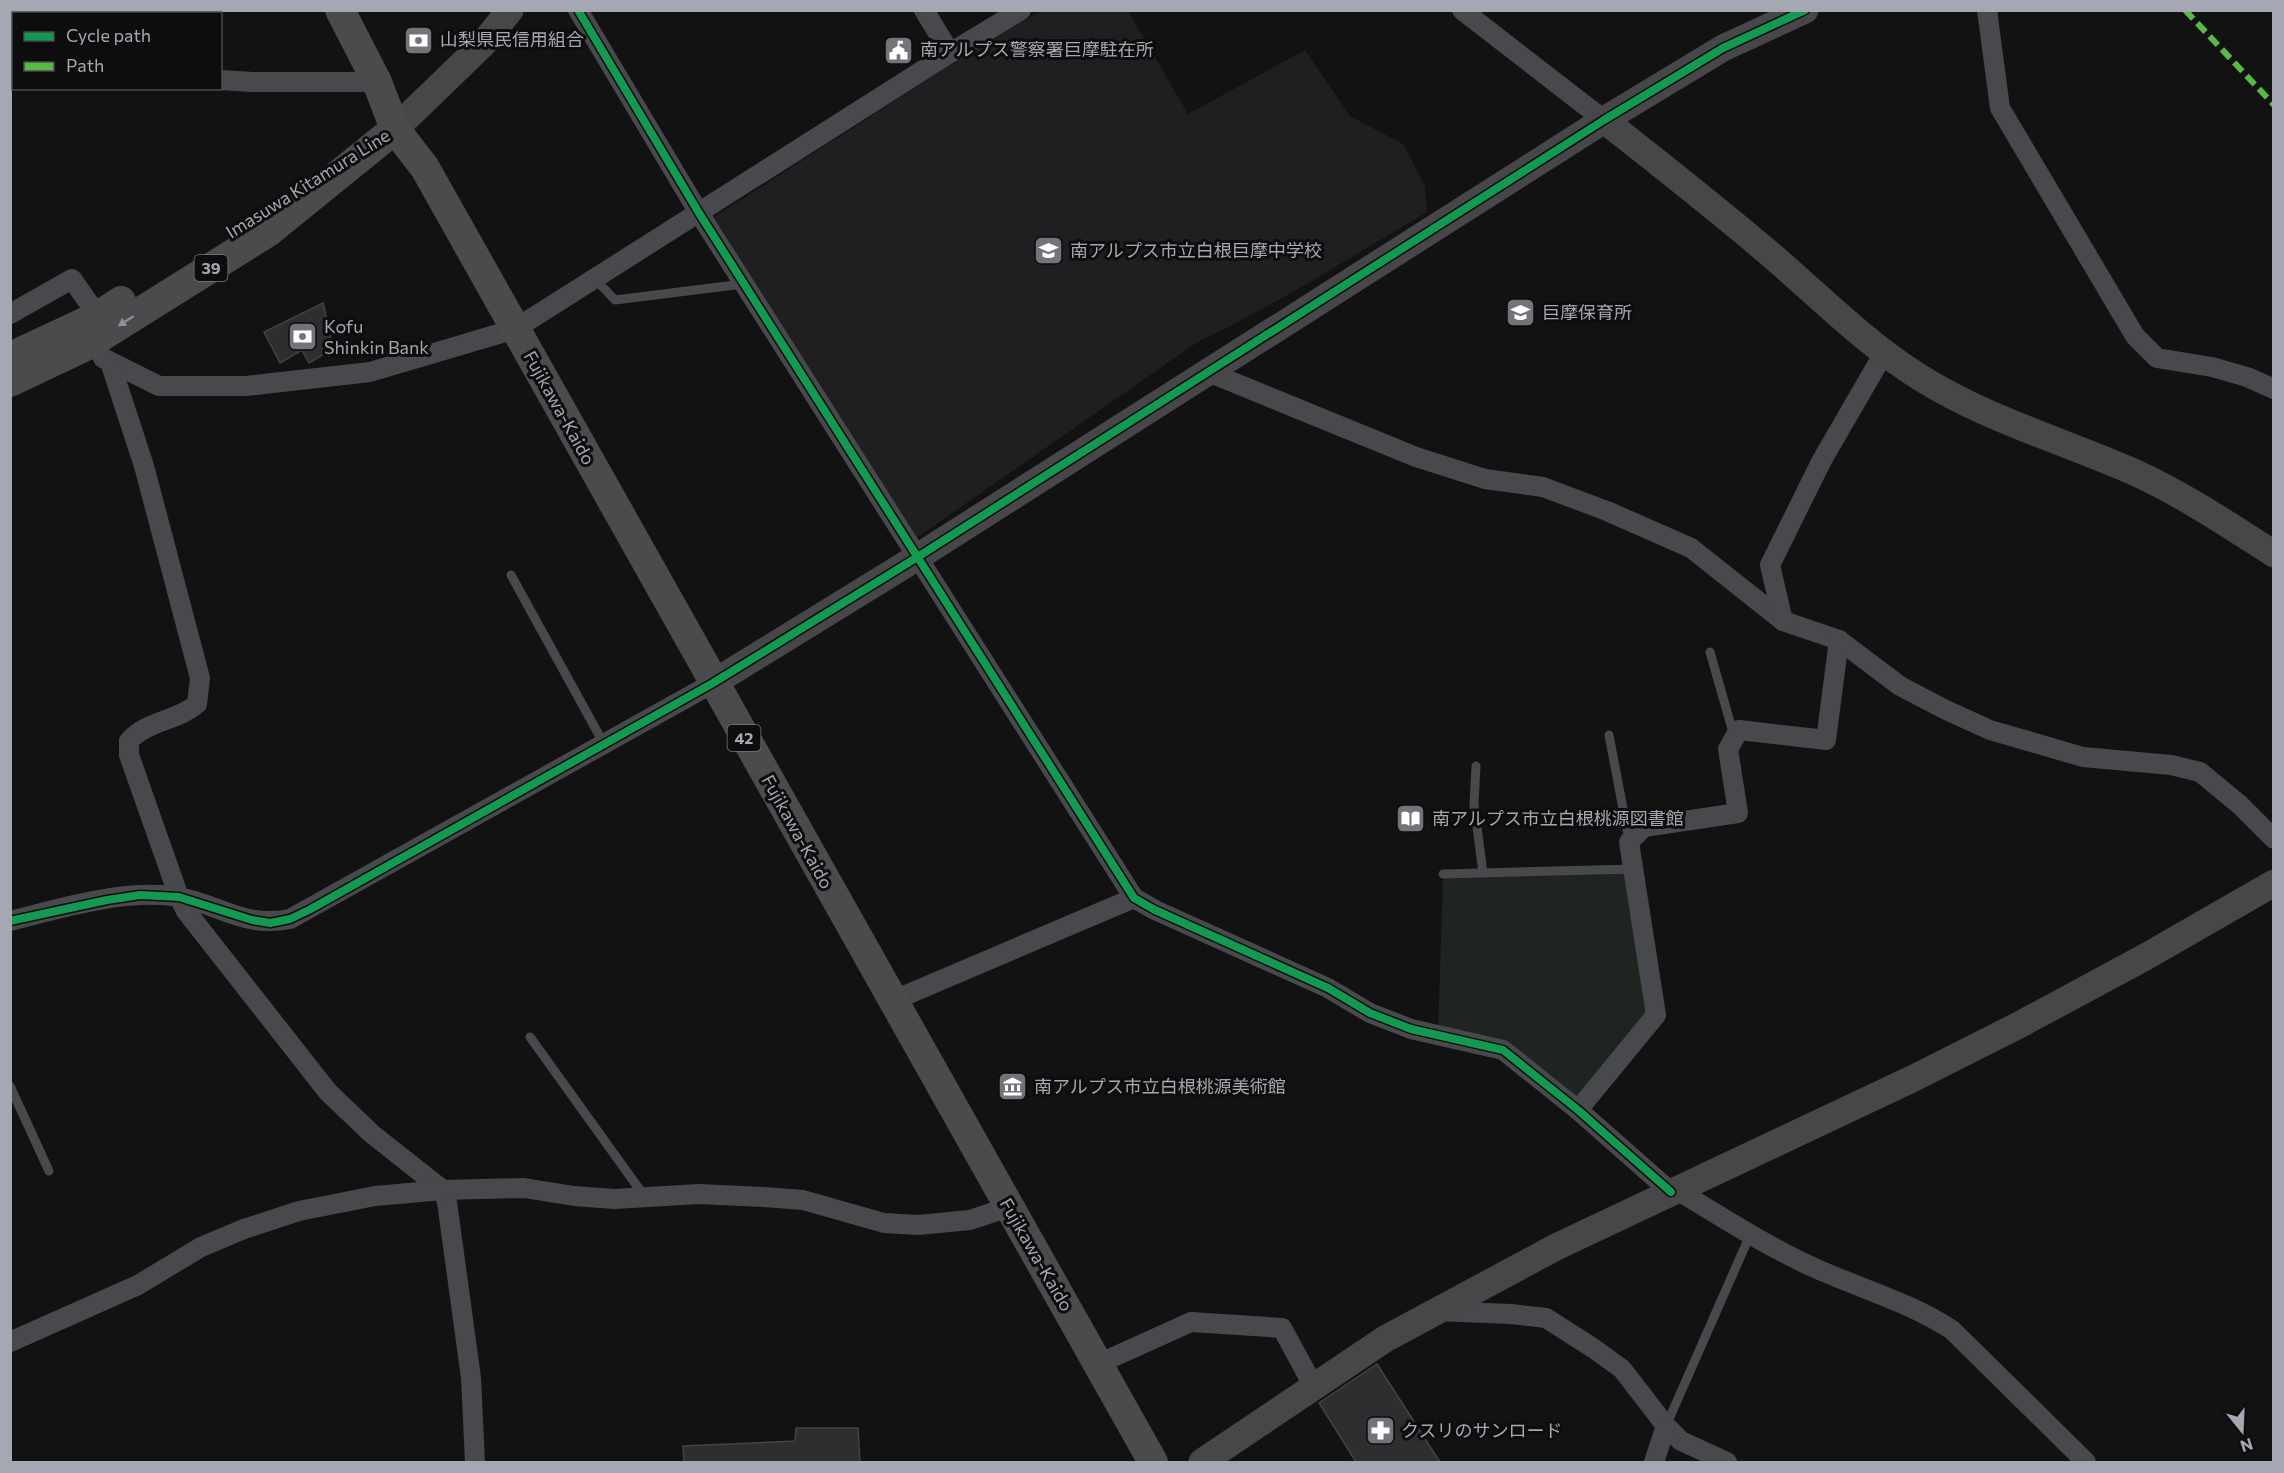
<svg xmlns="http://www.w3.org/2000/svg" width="2284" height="1473" viewBox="0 0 2284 1473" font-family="Commissioner,'Noto Sans JP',sans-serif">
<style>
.built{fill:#1f1f21}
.green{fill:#1f2420}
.building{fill:#2e2e30;stroke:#424346;stroke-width:1.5}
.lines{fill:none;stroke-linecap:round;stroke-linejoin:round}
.lane{stroke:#48494c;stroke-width:9}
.street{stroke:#48494c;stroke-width:20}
.secondary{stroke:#47474a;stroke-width:27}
.primary{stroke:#4b4b4e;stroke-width:30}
.quiet{stroke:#58b947;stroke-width:6;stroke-dasharray:12 6;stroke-linecap:butt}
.cycleway-casing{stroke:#0d0d0e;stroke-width:11}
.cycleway{stroke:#139951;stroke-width:8}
.oneway{fill:#8e9199}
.labels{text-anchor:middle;stroke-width:6;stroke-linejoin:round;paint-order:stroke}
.shield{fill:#0d0d0e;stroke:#777a81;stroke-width:1.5}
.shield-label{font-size:16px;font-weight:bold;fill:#a5a8b2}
.poi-label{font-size:18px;fill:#a5a8b2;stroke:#0d0d0e;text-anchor:start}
.street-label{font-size:18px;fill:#a5a8b2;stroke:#0d0d0e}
</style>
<rect width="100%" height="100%" fill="#121213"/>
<polygon class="built" points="1045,10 1128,11 1188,114 1305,50 1350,116 1403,144 1425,186 1427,212 1307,284 1231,326 1199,341 915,539 714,217 1016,23"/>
<polygon class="green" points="1633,869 1656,1015 1578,1110 1503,1050 1438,1035 1443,874"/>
<g class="building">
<polygon points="323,303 333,349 309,363 302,350 280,363 264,332"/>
<polygon points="1377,1364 1440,1462 1356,1462 1319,1403"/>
<polygon points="796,1428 858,1428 860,1462 684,1462 683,1446 795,1441"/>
</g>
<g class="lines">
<g class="lane">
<polyline points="74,10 74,14"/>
<polyline points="594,278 615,300 743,284"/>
<polyline points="511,575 604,744"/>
<polyline points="1710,652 1734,736"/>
<polyline points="1609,735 1629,840"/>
<polyline points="1476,766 1474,804 1483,873"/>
<polyline points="1443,874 1633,869"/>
<polyline points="530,1037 645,1197"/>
<polyline points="10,1086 49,1171"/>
<polyline points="1666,1426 1750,1235"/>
</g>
<g class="street">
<polyline points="578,10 699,213 1134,898 1155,910 1328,988 1370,1013 1411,1029 1503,1050 1578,1110 1671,1192"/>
<polyline points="924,10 950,53"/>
<polyline points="1462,10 1604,120"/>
<polyline points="1987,10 2000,108 2135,336 2157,358 2212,367 2247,377 2274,389"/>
<polyline points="10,71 14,70"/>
<polyline points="220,80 253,82 377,82"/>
<polyline points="10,314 72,279 98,316"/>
<polyline points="103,358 159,386 246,386 370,372 515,329 950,53 1021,10"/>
<path d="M 110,362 L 144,466 L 200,678 L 197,704 C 177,721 146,721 129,741 L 129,755 L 179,897 L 186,911 L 328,1092 L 372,1134 L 443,1190 L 447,1202 L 471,1378 L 475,1462"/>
<polyline points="1208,372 1416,457 1485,479 1543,487 1607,511 1691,548 1783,621 1839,640 1900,686 1946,710 1990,730 2083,757 2171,765 2200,772 2240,805 2274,839"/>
<polyline points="1783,621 1770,565 1822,460 1884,353"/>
<path d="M 10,921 C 61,908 127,888 179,897 C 221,905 243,928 290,919 L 713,683"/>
<polyline points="892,1001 1134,898"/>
<polyline points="1578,1110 1656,1015 1629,842 1644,827 1738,813 1728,749 1739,730 1826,740 1839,640"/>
<path d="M 1677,1190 C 1723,1218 1768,1247 1817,1269 C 1862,1289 1911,1303 1952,1330 L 2086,1462"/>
<polyline points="1438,1311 1511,1314 1546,1318 1593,1348 1622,1369 1666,1426 1681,1441 1727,1462"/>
<polyline points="10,1342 138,1285 201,1247 244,1229 299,1211 375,1196 443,1190 524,1188 574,1196 614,1199 699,1194 764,1197 803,1200 884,1223 918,1225 970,1220 1009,1207"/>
<polyline points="1098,1364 1191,1322 1282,1328 1314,1387"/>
<polyline points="1654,1462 1666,1426"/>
</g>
<g class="secondary">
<path d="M 1604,120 C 1660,164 1716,208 1770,254 C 1819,296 1866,344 1921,378 C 1988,420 2064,441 2136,473 C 2184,495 2229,525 2274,554"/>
<polyline points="395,129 483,44 510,10"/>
<polyline points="713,683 916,558 1604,120 1723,48 1805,10"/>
<polyline points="1202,1462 1385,1339 1556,1247 1914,1078 2019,1025 2147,956 2274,883"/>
</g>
<g class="primary">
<polyline points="340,10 377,82 395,129 425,168 1153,1462"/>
<polyline points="10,357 98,316 121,301"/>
<polyline points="10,382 86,346 268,232 395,129"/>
</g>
<polyline class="quiet" points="2185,10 2274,105"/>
<defs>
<g id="cycleway">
<polyline points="578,10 699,213 1134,898 1155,910 1328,988 1370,1013 1411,1029 1503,1050 1578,1110 1671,1192"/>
<polyline points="10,921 107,900 140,895 179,897 252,920 270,923 290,919 309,910 713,683 916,558 1604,120 1723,48 1805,10"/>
</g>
</defs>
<use href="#cycleway" class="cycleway-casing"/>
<use href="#cycleway" class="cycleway"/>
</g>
<defs><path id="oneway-solid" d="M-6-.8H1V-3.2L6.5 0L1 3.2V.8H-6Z" transform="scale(1.5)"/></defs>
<use class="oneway" href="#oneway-solid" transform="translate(126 321) rotate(148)"/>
<defs>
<symbol id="bank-square" viewBox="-11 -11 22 22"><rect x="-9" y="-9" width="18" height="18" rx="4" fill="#72747a" stroke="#0d0d0e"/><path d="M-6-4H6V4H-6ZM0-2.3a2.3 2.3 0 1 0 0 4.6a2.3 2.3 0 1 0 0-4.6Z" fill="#fff"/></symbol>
<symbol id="civic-square" viewBox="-11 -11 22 22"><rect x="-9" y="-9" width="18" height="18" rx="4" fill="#72747a" stroke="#0d0d0e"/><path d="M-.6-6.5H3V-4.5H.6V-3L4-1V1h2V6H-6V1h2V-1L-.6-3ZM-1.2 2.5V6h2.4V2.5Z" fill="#fff"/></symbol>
<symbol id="school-square" viewBox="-11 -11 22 22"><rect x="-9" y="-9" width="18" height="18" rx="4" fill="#72747a" stroke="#0d0d0e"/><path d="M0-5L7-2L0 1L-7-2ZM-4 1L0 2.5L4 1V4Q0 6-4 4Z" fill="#fff"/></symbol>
<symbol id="library-square" viewBox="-11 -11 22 22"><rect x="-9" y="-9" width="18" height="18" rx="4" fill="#72747a" stroke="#0d0d0e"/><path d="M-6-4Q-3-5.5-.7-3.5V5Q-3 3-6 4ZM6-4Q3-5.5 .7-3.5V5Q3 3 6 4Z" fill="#fff"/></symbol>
<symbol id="museum-square" viewBox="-11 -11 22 22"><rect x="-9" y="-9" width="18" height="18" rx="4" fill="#72747a" stroke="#0d0d0e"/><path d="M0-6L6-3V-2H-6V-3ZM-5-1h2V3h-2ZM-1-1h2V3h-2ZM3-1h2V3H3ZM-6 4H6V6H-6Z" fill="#fff"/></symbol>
<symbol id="pharmacy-square" viewBox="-11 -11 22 22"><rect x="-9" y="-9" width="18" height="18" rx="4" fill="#72747a" stroke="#0d0d0e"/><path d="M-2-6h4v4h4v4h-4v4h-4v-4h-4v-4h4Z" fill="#fff"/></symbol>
</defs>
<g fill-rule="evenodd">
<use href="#bank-square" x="402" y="24" width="33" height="33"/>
<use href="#civic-square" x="882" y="34" width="33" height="33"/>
<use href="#school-square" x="1032" y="234" width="33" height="33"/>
<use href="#school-square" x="1504" y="296" width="33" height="33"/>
<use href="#bank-square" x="286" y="320" width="33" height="33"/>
<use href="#library-square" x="1394" y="802" width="33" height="33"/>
<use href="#museum-square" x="996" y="1070" width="33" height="33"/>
<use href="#pharmacy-square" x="1364" y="1414" width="33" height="33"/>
</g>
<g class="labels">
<g class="shield">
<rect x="194.5" y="255" width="33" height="26" rx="4.5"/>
<rect x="727.5" y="725" width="33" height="26" rx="4.5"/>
</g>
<g class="shield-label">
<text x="211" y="274">39</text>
<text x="744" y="744">42</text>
</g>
<g class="poi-label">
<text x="440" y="46">山梨県民信用組合</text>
<text x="920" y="56">南アルプス警察署巨摩駐在所</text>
<text x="1070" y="257">南アルプス市立白根巨摩中学校</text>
<text x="1542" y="319">巨摩保育所</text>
<text x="324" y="333">Kofu<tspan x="324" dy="21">Shinkin Bank</tspan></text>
<text x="1432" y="825">南アルプス市立白根桃源図書館</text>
<text x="1034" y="1093">南アルプス市立白根桃源美術館</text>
<text x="1401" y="1437">クスリのサンロード</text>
</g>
<g class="street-label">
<text transform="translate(308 184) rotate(-32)" y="6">Imasuwa Kitamura Line</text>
<text transform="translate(559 408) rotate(61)" y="6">Fujikawa-Kaido</text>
<text transform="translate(797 832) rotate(61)" y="6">Fujikawa-Kaido</text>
<text transform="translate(1036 1255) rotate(60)" y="6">Fujikawa-Kaido</text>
</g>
</g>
<rect width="2284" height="1473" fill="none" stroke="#a5a8b2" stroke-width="24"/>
<rect x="12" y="12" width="210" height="78" fill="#0d0d0e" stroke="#4a4b50" stroke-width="1.5"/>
<rect x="24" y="32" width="30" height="9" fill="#139951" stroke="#4a4b50" stroke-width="1.5"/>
<text x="66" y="42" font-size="18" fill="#a5a8b2">Cycle path</text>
<rect x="24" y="62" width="30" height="9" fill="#58b947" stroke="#4a4b50" stroke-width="1.5"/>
<text x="66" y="72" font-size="18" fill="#a5a8b2">Path</text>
<g transform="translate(2242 1431) rotate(162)" stroke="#0d0d0e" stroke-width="4.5" paint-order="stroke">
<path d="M0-4.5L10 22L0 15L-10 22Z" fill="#a5a8b2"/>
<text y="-9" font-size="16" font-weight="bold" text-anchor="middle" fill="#a5a8b2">N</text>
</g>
</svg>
